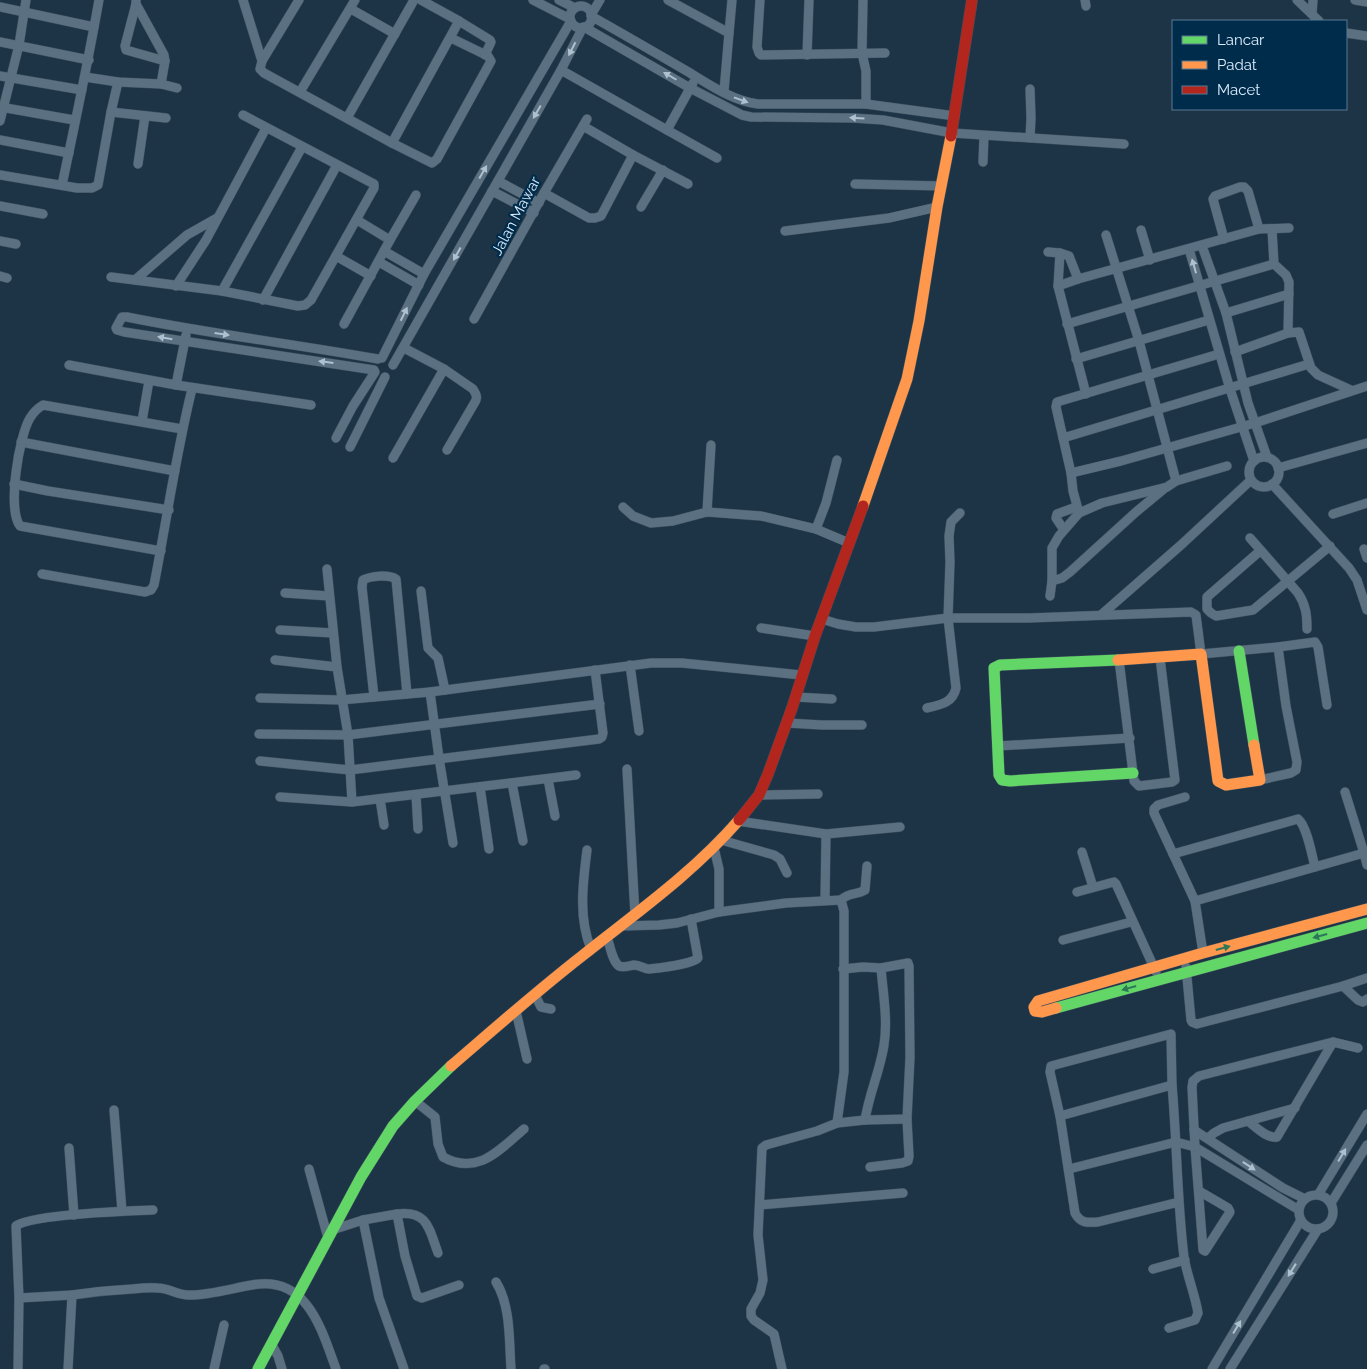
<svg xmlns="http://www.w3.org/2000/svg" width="1367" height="1369" viewBox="0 0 1367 1369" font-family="Raleway,sans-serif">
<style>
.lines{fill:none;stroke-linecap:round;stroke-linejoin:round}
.street-casing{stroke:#3d4e5b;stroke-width:10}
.fast-casing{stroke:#3d4e5b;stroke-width:12}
.slow-casing{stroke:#3d4e5b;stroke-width:12}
.jam-casing{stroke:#3d4e5b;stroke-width:12}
.street{stroke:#5b7081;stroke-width:9}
.fast{stroke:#63d668;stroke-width:11}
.slow{stroke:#ff974d;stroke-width:11}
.jam{stroke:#b3261e;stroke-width:11}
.oneway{fill:#aec1d0}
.oneway2{fill:#2d7859}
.labels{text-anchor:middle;stroke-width:4.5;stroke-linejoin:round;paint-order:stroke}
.street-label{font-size:15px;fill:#dbecfb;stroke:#002c4c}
</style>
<rect width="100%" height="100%" fill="#1c3446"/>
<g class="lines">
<defs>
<g id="street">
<polyline points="136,0 136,4 164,55 165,61 161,84"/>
<polyline points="243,0 262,61 260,69 264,73 392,143 432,163 437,159 491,61 488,56 451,38"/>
<polyline points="533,0 570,19"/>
<polyline points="559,0 575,8"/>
<polyline points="668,0 729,33 724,91"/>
<polyline points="760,0 757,47 759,53 761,55 885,53"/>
<polyline points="863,0 862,53 866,71 866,104"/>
<polyline points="1085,0 1086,6"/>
<polyline points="1297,0 1319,21"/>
<polyline points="1355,0 1367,2"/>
<polyline points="136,4 125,46 126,50 165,61"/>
<circle cx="581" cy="17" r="11"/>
<polyline points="0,7 94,27"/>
<polyline points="351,9 395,34"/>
<polyline points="1312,14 1313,0"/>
<polyline points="591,15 600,0"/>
<path d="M 591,16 C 623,34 654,52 685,70 C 707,83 732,101 758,104 L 866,104 L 955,116"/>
<polyline points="459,21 490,40 491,42 485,55"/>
<polyline points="584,27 690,88 742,115 751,117 853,118 883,120 952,133 1124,144"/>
<polyline points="729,33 732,0"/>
<polyline points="1346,33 1367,36"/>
<polyline points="0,42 89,60"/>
<polyline points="807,55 809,0"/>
<polyline points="262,61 299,0"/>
<polyline points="561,70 667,130 693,83"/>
<polyline points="0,76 82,90"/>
<polyline points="85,77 118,82 161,84 177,88"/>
<polyline points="1030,89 1031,118 1030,138"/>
<polyline points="300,92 355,0"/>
<polyline points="0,107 74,120"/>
<polyline points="111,112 166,118"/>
<polyline points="347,118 414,0"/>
<polyline points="0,121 19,45 26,0"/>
<polyline points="583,126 633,155 688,184"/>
<polyline points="667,130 717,158"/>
<polyline points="0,140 69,153"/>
<polyline points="392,143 459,21 421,0"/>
<polyline points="983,162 984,136"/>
<polyline points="138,164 145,116"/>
<polyline points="0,175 77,188 92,188 98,185 111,112 118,82"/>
<polyline points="498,181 539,203"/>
<polyline points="855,184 942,186"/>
<path d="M 62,185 C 75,124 88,62 99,0"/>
<polyline points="492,191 534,213"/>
<polyline points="544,193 589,218 595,218 601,216 633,155"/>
<polyline points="0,206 43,214"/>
<polyline points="641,207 663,170"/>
<polyline points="357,220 390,240 416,195"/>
<polyline points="1272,229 1274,264 1286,275 1289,282 1288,333"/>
<polyline points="1141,230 1150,260"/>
<polyline points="785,231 889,218 937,207"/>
<polyline points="1106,235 1139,341 1176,481"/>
<polyline points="1224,239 1213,199 1215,196 1240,187 1244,187 1248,191 1259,229"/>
<polyline points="0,241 16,244"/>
<polyline points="1202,246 1226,313 1248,403 1267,457"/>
<polyline points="1189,249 1230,389 1254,461"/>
<polyline points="384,251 424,274"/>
<polyline points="1048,252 1060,253 1069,256 1078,279"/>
<polyline points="1060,253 1058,286 1086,394"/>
<polyline points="336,256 371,276"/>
<polyline points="379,262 419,285"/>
<polyline points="0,276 7,278"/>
<polyline points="111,277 222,291 298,306 305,305 311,300 374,188 374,184 243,115"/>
<polyline points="135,280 187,235 217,218"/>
<polyline points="176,286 206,240 266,128"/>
<polyline points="1058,286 1078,279 1259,229 1289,228"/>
<polyline points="222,291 302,147"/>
<polyline points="263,300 337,165"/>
<polyline points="1226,313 1289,294"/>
<polyline points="474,319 544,193 587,119"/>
<polyline points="344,324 390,240"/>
<polyline points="1067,324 1274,264"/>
<path d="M 404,348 L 444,369 L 473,389 C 476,394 478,397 475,402 L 447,450"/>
<polyline points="1235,352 1288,333 1299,332 1311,368 1318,375 1351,390"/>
<polyline points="382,358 424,274 571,21"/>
<polyline points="1076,359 1209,320"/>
<polyline points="69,365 176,385 186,335"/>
<polyline points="393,365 561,70 583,27"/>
<path d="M 374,370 L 124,332 L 117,330 L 116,328 L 122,317 L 127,317 C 210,334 295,344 378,359"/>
<polyline points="176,385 311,405"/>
<polyline points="142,421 149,381"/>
<polyline points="336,438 353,406 375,372"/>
<polyline points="1063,438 1309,364"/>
<polyline points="21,442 175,471"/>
<polyline points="350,447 385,377"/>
<circle cx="1264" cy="472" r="15"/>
<polyline points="393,458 444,369"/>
<polyline points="1278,468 1367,443"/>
<polyline points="1071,473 1121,461 1255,423 1367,386"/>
<polyline points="14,484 48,491 169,510"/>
<polyline points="1272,484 1349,568 1357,580 1367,610"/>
<polyline points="623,507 633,516 651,523 673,521 707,512 761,516 816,529 849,543"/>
<polyline points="707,512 711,445"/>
<polyline points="1079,513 1073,491 1071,473 1056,407 1057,402 1219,354"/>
<polyline points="1333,514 1367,503"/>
<polyline points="816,529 826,503 837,460"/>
<polyline points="1064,530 1056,518 1057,514 1076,507"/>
<path d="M 1250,538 L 1298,593 C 1306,605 1307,615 1307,629"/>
<polyline points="1364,549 1367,558"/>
<path d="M 161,551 L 20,526 C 7,509 19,436 30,418 C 33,413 38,408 43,405 L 182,429"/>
<polyline points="1260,551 1207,597 1207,609 1211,613 1216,616 1253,610 1330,546"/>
<polyline points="327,569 337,667 348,735 352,802"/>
<path d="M 42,574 L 145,592 L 151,590 L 154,585 C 167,519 176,453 192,389"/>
<polyline points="1052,581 1062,578 1070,572 1136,512 1165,488"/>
<polyline points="421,591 428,648 438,658 445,690"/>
<polyline points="285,593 329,596"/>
<polyline points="1050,596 1052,581 1052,548 1059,536 1079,513 1102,503 1167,487 1176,481 1227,466"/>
<polyline points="1101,615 1181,545 1251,480"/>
<polyline points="822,619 838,624 856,627 874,627 948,618 1029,618 1191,612 1196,615 1201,654 1278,647 1315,642 1318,647 1327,705"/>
<polyline points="761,628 815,636"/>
<polyline points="280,630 333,633"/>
<polyline points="275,660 337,667"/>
<polyline points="1119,660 1134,781 1139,786 1172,782 1175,780 1160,658"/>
<polyline points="630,665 639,731"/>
<polyline points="430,692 439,758 453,843"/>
<path d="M 374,697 L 362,587 L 363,580 C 371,576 388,574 396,579 L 407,694"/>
<polyline points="796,697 832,699"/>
<polyline points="260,698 341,700 374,697 430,692 651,663 682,663 801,675"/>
<path d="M 927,708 C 940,705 953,703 956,688 L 948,618 L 950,562 L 949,536 L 951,522 L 960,513"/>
<polyline points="787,723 822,725 862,725"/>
<polyline points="259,734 348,735 600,704"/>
<polyline points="998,746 1130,738"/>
<polyline points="260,761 350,770 599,739 602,737 603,733 595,670"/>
<polyline points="627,769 635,915"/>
<polyline points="548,779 555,816"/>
<polyline points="1260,780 1291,773 1296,770 1297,762 1286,706 1278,647"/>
<polyline points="512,783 523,841"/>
<polyline points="480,787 489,849"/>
<polyline points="1345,792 1364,853"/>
<polyline points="416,795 418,829"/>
<polyline points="759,795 818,794"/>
<polyline points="280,797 352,802 576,775"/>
<polyline points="1185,797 1158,805 1154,809 1154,813 1195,901 1364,853 1367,865"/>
<polyline points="380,799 384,825"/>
<polyline points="738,821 826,834 900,827"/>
<polyline points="721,840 774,855 780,859 787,873"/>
<polyline points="714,848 719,869 719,912"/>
<path d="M 587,850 C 583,883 578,917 591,949"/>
<polyline points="1082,852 1093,887"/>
<path d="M 1173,854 L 1298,819 C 1307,826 1312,856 1315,867"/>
<polyline points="1077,892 1110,883 1114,882 1116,884 1156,972"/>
<polyline points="825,900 826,834"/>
<path d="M 841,900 C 851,891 856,896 865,890 L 867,866"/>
<polyline points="1195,901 1203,953"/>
<polyline points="622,926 659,925 677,923 719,912 786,903 841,900 844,911 844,1072 837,1123"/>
<path d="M 607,937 C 610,945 612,961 619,966 C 624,968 629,966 634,965 C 640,965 644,969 649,969 C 659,968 692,964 698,958 L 691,919"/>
<polyline points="1063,940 1131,922"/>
<polyline points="1186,967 1191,1020 1192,1022 1197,1024 1343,986 1358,1000 1363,1002 1367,999"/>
<polyline points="843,969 863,967 881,968 908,963 909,966 910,1057 907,1119 909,1156 908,1161 902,1163 870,1167"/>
<polyline points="1343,986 1367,978"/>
<polyline points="535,995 541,1007 551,1009"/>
<polyline points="516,1011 527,1059"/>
<path d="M 415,1101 L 435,1117 L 438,1144 L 443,1157 C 478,1176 499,1150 524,1129"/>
<polyline points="114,1110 122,1211"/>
<polyline points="1060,1116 1050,1072 1051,1066 1171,1034 1172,1085"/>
<path d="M 865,1120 C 869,1094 880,1071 884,1045 C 888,1020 883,993 881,968"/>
<path d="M 1248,1121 C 1256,1127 1267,1139 1277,1137 L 1333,1042 L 1358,1048"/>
<polyline points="1194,1130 1283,1188 1305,1199"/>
<polyline points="1208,1138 1214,1133 1223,1128 1295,1108"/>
<polyline points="1195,1147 1203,1250 1205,1251 1230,1212 1228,1208 1199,1191"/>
<polyline points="1195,1147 1299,1210"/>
<polyline points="69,1148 74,1215"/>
<polyline points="309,1169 328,1238"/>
<polyline points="1069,1169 1176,1142 1195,1147 1192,1087 1193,1081 1199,1076 1333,1042"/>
<circle cx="1316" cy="1212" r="17"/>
<polyline points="1318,1195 1367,1114"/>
<polyline points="1331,1203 1367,1145"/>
<polyline points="760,1205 903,1193"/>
<path d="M 397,1214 C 428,1210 429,1229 438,1253"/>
<polyline points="363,1220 379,1298 404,1369"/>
<polyline points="332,1230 363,1220 397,1214 405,1256 417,1296 422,1298 459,1285"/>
<polyline points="1153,1269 1185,1260"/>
<path d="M 496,1282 C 511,1306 509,1341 511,1369"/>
<polyline points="19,1298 72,1295"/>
<path d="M 1169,1328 L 1195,1320 L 1198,1313 C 1195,1294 1187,1276 1184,1257 C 1177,1200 1177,1142 1172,1085 L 1060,1116 L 1075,1213 C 1080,1223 1087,1223 1098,1222 L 1179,1202"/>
<polyline points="272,1345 278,1356 282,1369"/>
<path d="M 18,1369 L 19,1298 L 16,1226 C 31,1214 129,1211 153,1210"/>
<path d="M 68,1369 L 72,1295 C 92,1292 112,1290 132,1289 C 141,1288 150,1287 158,1288 C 168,1288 178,1295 188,1295 C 205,1296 234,1288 252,1285 C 307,1275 321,1328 336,1369"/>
<polyline points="214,1369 224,1325"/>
<polyline points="544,1369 545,1369"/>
<polyline points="782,1369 774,1334 754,1320 751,1316 751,1309 760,1293 763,1280 758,1235 762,1148 766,1145 817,1131 837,1123 865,1120 907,1119"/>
<polyline points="1212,1369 1301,1220"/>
<polyline points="1230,1369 1318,1229"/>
</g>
<g id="fast">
<polyline points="1239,651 1254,745"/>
<polyline points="1118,660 1000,665 994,668 999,775 1002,780 1010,781 1133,773"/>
<polyline points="1056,1008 1367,923"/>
<polyline points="258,1369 361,1177 393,1126 415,1101 451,1066"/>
</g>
<g id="slow">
<polyline points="863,506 907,379 919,321 937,207 951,136"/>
<polyline points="1118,660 1201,654 1218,781 1226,785 1260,780 1254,745"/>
<polyline points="1056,1008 1042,1012 1035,1011 1034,1007 1038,1001 1203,953 1367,909"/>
<path d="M 451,1066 C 494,1029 537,991 582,956 C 636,913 693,873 739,820"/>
</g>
<g id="jam">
<polyline points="951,136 972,0"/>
<polyline points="739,820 759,795 768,774 792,708 815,636 863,506"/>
</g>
</defs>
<use href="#street" class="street-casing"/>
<use href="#fast" class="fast-casing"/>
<use href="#slow" class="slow-casing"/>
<use href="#jam" class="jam-casing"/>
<use href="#street" class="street"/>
<use href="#fast" class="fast"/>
<use href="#slow" class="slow"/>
<use href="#jam" class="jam"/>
</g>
<defs><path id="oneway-solid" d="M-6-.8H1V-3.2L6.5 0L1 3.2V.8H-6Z" transform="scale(1.25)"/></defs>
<g class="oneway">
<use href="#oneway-solid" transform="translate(572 49) rotate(117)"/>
<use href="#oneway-solid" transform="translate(670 76) rotate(-150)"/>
<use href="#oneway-solid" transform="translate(741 100) rotate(20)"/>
<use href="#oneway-solid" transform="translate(537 112) rotate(120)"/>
<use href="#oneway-solid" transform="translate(857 118) rotate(-176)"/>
<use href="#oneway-solid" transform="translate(483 172) rotate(-60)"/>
<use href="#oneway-solid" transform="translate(457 254) rotate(119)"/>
<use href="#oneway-solid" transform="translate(1194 266) rotate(-106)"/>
<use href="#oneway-solid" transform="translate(404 314) rotate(-64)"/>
<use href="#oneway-solid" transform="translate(222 334) rotate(8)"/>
<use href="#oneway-solid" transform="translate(165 338) rotate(-170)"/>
<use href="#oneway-solid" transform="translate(326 362) rotate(-173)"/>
<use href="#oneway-solid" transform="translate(1342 1155) rotate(-59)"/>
<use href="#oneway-solid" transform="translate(1249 1166) rotate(33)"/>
<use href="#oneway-solid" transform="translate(1292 1270) rotate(122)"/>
<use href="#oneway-solid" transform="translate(1237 1327) rotate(-59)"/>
</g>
<g class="oneway2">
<use href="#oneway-solid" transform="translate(1320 936) rotate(165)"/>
<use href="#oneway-solid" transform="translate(1223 948) rotate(-15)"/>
<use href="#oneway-solid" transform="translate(1129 988) rotate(164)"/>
</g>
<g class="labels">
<g class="street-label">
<text transform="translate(516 216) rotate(-62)" y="5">Jalan Mawar</text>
</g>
</g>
<rect x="1172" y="20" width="175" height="90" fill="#002c4c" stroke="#587992"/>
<rect x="1182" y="36" width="25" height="8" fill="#63d668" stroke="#587992"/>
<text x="1217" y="45" font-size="15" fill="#dbecfb">Lancar</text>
<rect x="1182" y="61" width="25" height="8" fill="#ff974d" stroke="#587992"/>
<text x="1217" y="70" font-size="15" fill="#dbecfb">Padat</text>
<rect x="1182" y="86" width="25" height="8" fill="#b3261e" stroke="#587992"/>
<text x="1217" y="95" font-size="15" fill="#dbecfb">Macet</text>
</svg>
